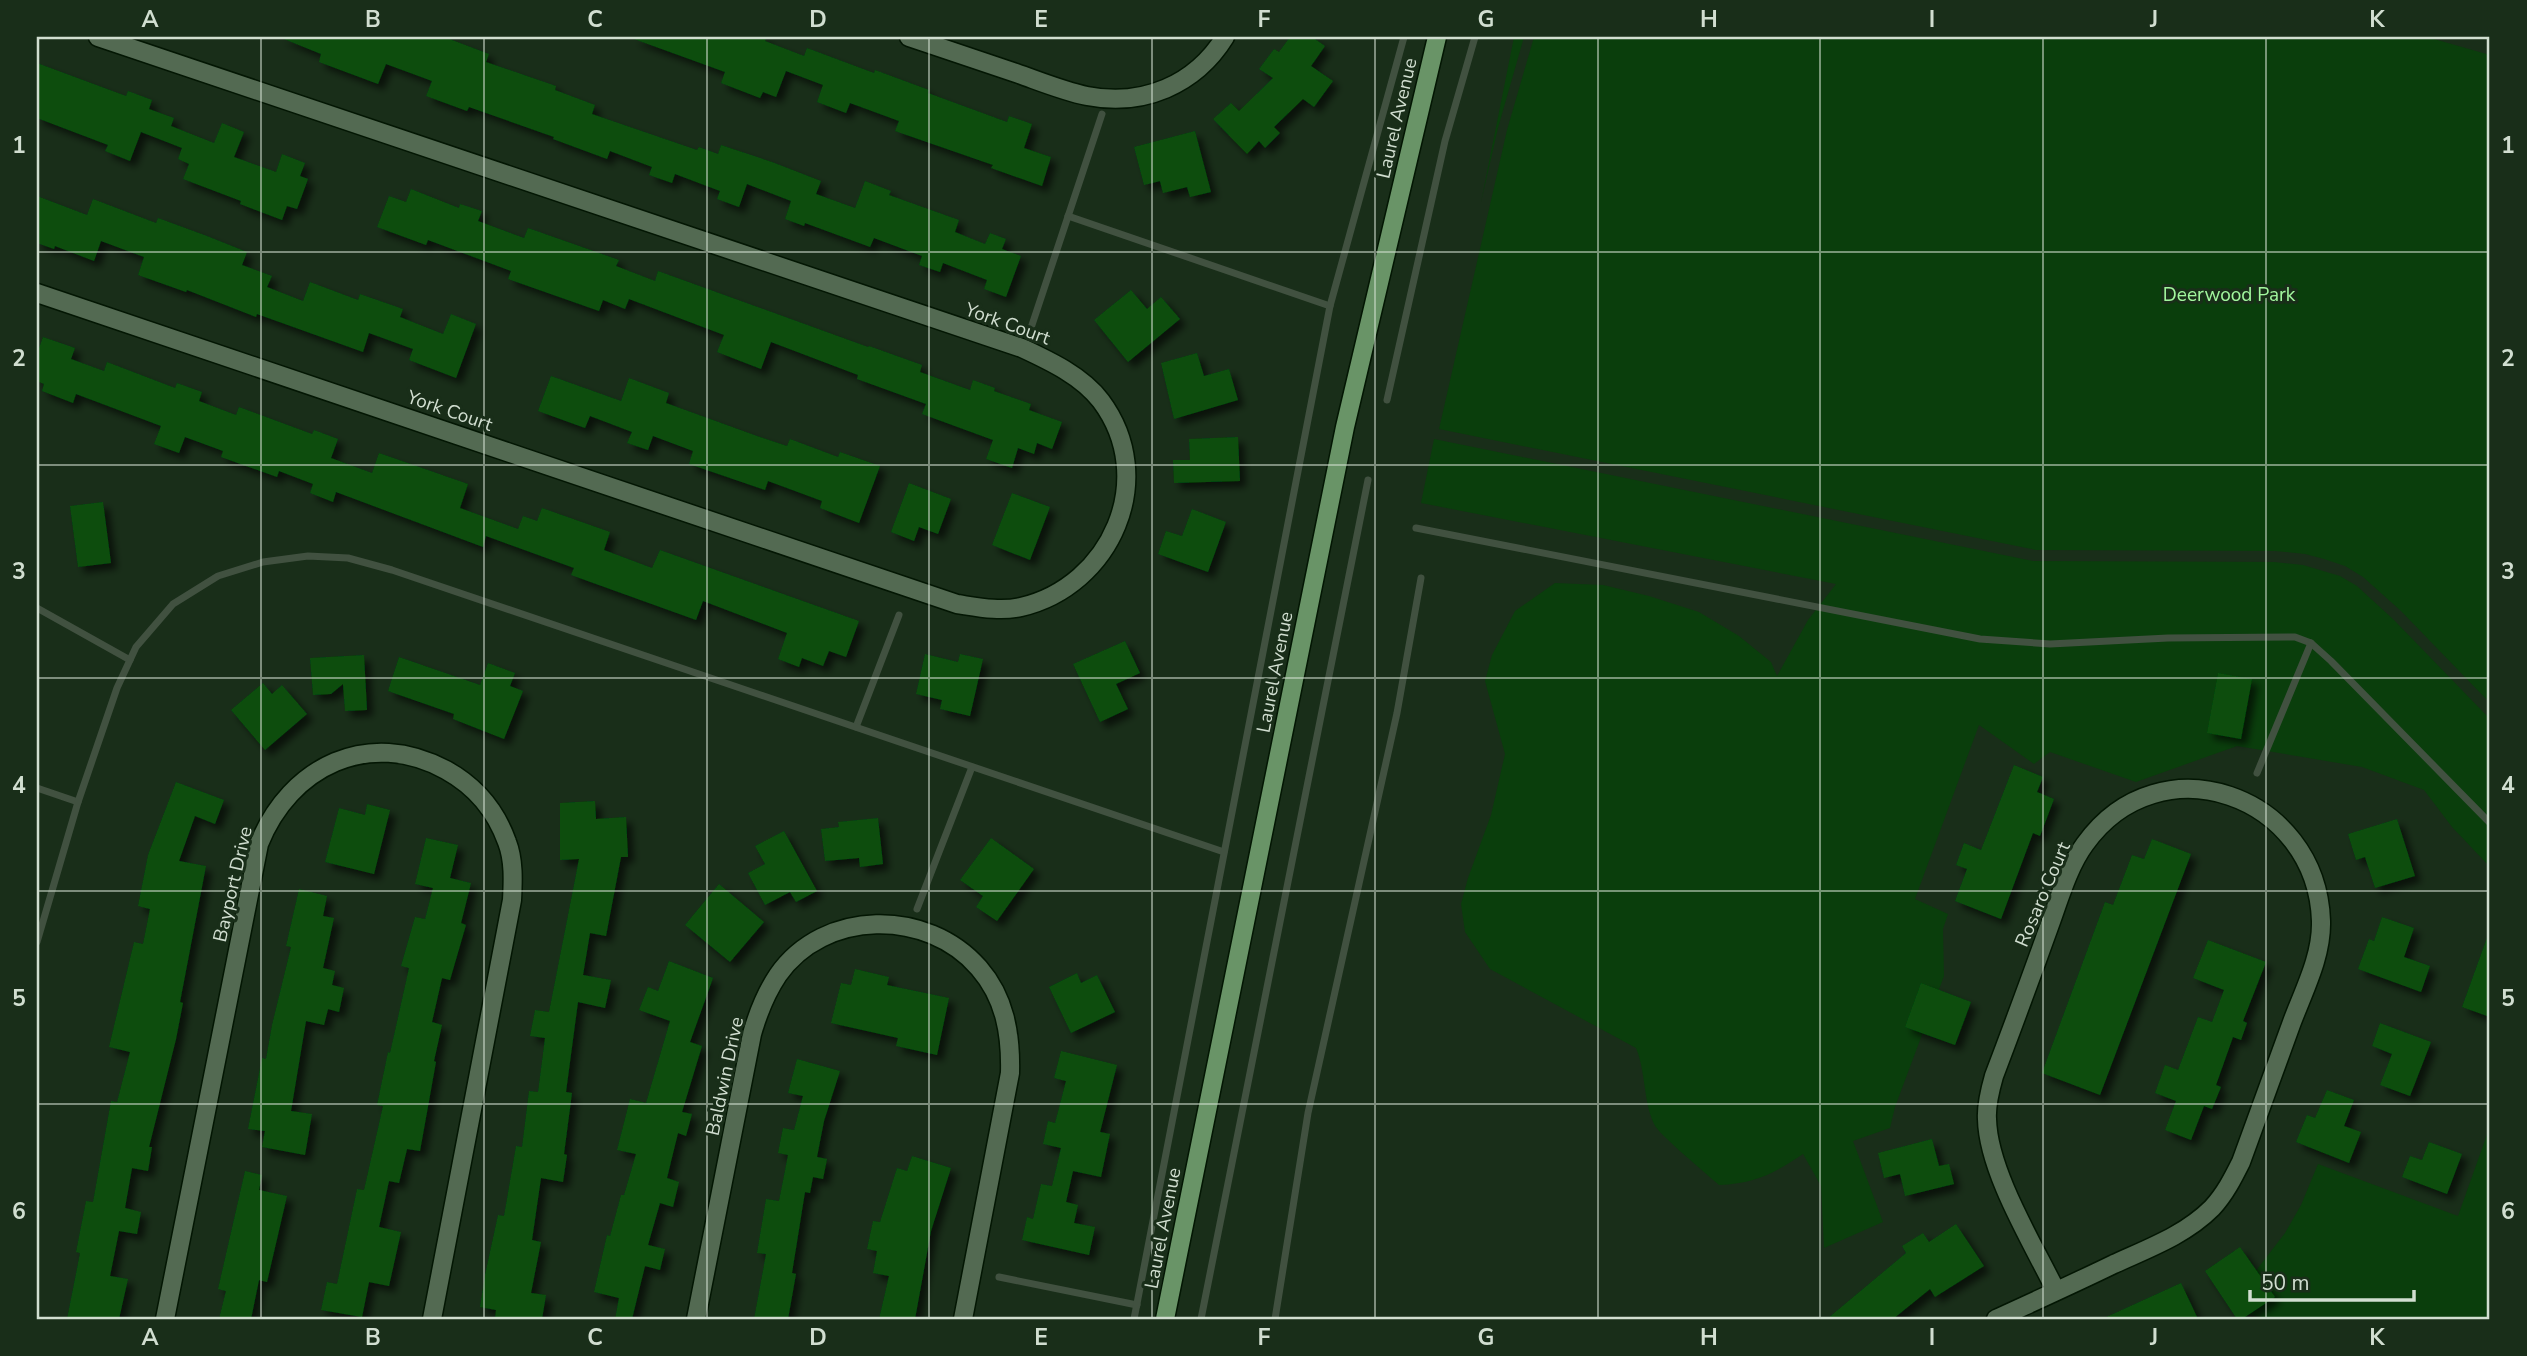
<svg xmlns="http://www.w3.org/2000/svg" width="2527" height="1356" viewBox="0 0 2527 1356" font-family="'Nunito Sans',sans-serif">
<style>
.green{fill:#0a3e0c}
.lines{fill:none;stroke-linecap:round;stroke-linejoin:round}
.stream{stroke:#415140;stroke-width:7}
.building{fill:#084e0d;filter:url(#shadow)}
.minor-casing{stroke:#031603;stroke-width:21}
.major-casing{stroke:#031603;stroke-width:21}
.minor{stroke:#536a52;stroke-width:18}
.major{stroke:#699467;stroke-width:18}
.grid{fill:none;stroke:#d1ded0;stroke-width:2;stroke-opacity:0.55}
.labels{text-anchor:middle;stroke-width:6;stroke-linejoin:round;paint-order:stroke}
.street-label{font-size:19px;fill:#d1ded0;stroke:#192e19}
.park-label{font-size:19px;fill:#a2f79e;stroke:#192e19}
.neatline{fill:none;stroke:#d1ded0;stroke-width:2.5}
.grid-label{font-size:23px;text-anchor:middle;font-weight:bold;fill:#d1ded0}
</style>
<defs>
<filter id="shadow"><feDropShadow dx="6" dy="6" stdDeviation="3.5" flood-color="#0009"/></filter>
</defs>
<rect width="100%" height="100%" fill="#192e19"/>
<g class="green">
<polygon points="1514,37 1524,37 1498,128 1481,202"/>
<polygon points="1534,37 2427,37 2490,55 2490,703 2401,611 2363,577 2345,566 2324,559 2305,554 2275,551 2036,550 1439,429 1507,130"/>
<path d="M 1434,439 L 2033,561 L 2274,562 L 2303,565 L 2340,576 L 2357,586 L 2394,620 L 2490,719 L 2490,867 L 2452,827 L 2424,790 L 2362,767 L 2237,746 L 2136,782 L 2050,752 L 2034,764 L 1979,725 L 1915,899 L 1948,914 L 1943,929 L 1944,976 L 1895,1107 L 1890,1128 L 1853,1141 L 1883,1222 L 1824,1248 L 1821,1186 L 1803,1154 C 1773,1174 1756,1183 1719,1185 C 1707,1174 1658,1134 1654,1124 C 1643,1100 1646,1072 1636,1048 L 1490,969 L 1465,932 L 1461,904 L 1468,878 L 1491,815 L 1505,754 L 1485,681 L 1492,655 L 1515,611 L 1555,583 L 1603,585 L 1649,596 L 1699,612 L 1739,636 L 1771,662 L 1777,676 L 1808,620 L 1836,584 L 1421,503 Z"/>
<polygon points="2490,1126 2490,1319 2273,1319 2250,1315 2248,1281 2285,1233 2301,1205 2318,1164 2458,1216"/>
</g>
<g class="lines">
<g class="stream">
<polyline points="1068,216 1330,306"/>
<polyline points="1029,334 1102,114"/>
<polyline points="1387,400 1445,141 1475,37"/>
<polyline points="1416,528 1980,639 2050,644 2168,638 2295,637 2311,643 2331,661 2490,823"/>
<polyline points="37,608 130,660"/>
<polyline points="856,727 899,615"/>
<polyline points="2257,773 2311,643"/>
<polyline points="37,788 78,802"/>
<polyline points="917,909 972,767"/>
<polyline points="37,942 78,802 117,688 136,647 173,604 218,576 263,562 308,556 348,558 392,570 1224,852"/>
<polyline points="999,1277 1137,1305"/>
<polyline points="1134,1319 1330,306 1404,37"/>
<polyline points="1201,1319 1368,480"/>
<polyline points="1275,1319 1308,1113 1397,713 1421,578"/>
</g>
</g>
<g class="building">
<polygon points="279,37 444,37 489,54 486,62 556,86 555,90 595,105 592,114 697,150 699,147 718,154 721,145 772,162 821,181 816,194 855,208 865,181 891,191 889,195 959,220 955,232 985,244 990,233 1006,239 1002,249 1021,256 1006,297 984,289 987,280 943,263 940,272 919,265 922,256 874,238 870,247 805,223 804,226 785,219 791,201 747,184 739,207 717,199 720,191 675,174 672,183 649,175 652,167 610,151 607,159 553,139 554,137 469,107 467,111 426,96 432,81 386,64 378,84 319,62 321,54"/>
<polygon points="634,37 767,37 765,41 804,56 807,48 874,73 875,70 929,90 928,93 1007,122 1009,116 1032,124 1024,148 1051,157 1042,186 991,168 993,165 895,131 899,121 850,103 846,113 817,102 823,85 786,71 776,97 763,92 760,98 721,83 725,72 634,39"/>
<polygon points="1290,37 1312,37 1325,46 1311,66 1333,81 1314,107 1303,99 1274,127 1280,133 1265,148 1259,141 1247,154 1213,119 1231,103 1239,111 1273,78 1259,69 1274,49 1279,52"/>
<polygon points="37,63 126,96 128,91 152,100 149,109 174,118 171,126 214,143 222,123 244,132 234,157 276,172 282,154 305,163 300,176 308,179 297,209 287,206 282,220 240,204 241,201 183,179 189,164 178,159 182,148 141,132 130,161 105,151 108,145 37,118"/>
<polygon points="1195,131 1211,192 1190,197 1187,187 1163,193 1160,181 1144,185 1134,147"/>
<polygon points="411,189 459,208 460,204 482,211 478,221 524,238 528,228 619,260 616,266 655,281 658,271 868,347 869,346 922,365 920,372 970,390 973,380 995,388 994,391 1031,404 1029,410 1062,422 1052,449 1037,443 1034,454 1018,448 1012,468 986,459 993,440 922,414 926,404 857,379 858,375 771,342 761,369 717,352 724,335 629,299 625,309 603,300 599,311 508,279 511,271 428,240 426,245 377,227 389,196 406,202"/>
<polygon points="37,196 87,215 93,199 156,223 158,218 207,236 247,252 242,265 272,276 267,287 303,301 310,282 358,300 360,294 403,309 400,317 443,334 451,314 476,324 456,378 409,360 413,349 369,333 363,352 257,314 256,317 187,290 186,292 138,275 144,257 101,241 94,261 55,246 54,249 37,243"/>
<polygon points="1131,290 1147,309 1161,297 1180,319 1128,362 1094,320"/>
<polygon points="43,337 75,348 71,359 104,371 107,362 175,388 177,383 202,392 199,401 236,415 239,407 312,434 314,430 338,439 331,458 372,473 379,453 468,484 460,508 518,529 523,516 537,521 542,508 610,532 604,550 652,568 660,550 859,621 846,657 829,651 823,666 802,658 799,667 778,659 787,633 703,601 696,620 571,575 574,568 486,536 483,547 336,492 333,502 310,493 313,484 279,471 277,477 221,457 223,451 185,437 179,453 154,444 161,426 76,394 73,403 42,391 44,384 37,381 37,354"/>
<polygon points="1197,353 1204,376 1229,369 1238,400 1174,419 1161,363"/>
<polygon points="551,376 621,401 629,378 669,393 666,403 757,436 787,446 790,439 838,457 840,452 880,466 859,523 820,508 822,501 768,481 765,490 689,464 693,451 653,436 648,450 627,443 632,432 590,416 585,428 538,411"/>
<polygon points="1238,437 1240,481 1174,483 1173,460 1190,460 1189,439"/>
<polygon points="909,483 951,499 938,534 919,527 914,541 891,532"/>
<polygon points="1012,493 1050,507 1030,560 992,545"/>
<polygon points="103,502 111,563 78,567 70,506"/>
<polygon points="1192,509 1226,522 1208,572 1158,554 1166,531 1182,536"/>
<polygon points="1125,641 1140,673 1116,684 1128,709 1100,722 1073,664"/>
<polygon points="925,654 958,662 960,654 983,659 970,716 940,709 942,700 916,694"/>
<polygon points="364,655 367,710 345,711 343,684 331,694 313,695 310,658"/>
<polygon points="399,657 480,685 488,663 515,673 510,686 523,691 504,739 453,719 454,714 388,691"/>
<polygon points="2218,673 2252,679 2241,739 2207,733"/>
<polygon points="263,683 272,694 282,685 307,714 265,750 231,710"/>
<polygon points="2014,765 2043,777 2037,792 2054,799 2040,836 2033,833 2001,919 1955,901 1967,869 1956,865 1964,843 1981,850"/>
<polygon points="176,782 224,800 215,824 195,816 179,861 206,866 180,1002 183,1003 176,1039 149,1147 152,1147 148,1171 132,1168 125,1208 141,1212 137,1234 119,1231 110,1276 128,1279 119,1319 67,1319 80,1253 76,1252 86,1201 93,1202 111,1101 117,1102 130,1052 109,1047 134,942 143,944 150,909 138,906 148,855"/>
<polygon points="595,801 596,819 626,817 628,857 621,857 606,936 590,933 583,975 611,980 605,1008 578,1002 566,1092 572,1093 564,1154 567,1155 563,1182 541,1178 532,1240 541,1242 531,1293 546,1295 542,1319 495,1319 496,1310 480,1307 485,1275 498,1215 504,1216 516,1146 522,1147 529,1091 538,1092 545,1038 530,1036 535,1010 549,1012 579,859 560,860 560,803"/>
<polygon points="367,804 390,810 374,874 325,862 339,808 365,815"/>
<polygon points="878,818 883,864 860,867 859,858 825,861 821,829 839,827 838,822"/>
<polygon points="2397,819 2415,876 2375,888 2365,857 2356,860 2348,834"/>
<polygon points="784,831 817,891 796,902 790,892 765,905 748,873 765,864 755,846"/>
<polygon points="426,838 458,845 450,878 471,883 461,923 466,925 450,980 442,978 432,1022 442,1025 434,1061 436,1062 420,1151 407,1149 399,1183 389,1181 379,1227 401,1232 389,1286 369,1282 362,1317 321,1310 327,1282 337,1284 357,1189 364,1190 383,1106 377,1105 388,1052 390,1053 409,968 401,966 415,917 425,919 433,888 415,884"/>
<polygon points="991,838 1034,869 997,921 976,907 983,896 960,880"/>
<polygon points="2152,839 2191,854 2100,1095 2042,1073 2105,902 2113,905 2132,855 2144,859"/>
<polygon points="719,884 764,922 730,962 685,925"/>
<polygon points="299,889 327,896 323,916 334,918 323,968 335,971 332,985 344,988 339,1012 328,1009 324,1025 306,1021 291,1111 312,1114 305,1155 262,1147 265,1131 248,1129 262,1058 266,1059 272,1025 291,947 286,946"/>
<polygon points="2382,917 2414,928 2404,957 2430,966 2421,992 2358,969 2369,939 2374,941"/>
<polygon points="2488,935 2490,935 2490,1017 2462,1007"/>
<polygon points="2208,940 2266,962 2243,1021 2247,1023 2241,1040 2233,1037 2216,1085 2221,1087 2212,1109 2204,1106 2191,1140 2165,1130 2176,1101 2155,1093 2165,1065 2178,1070 2198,1017 2212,1022 2224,990 2193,978"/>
<polygon points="669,961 713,978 690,1042 702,1046 682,1112 692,1114 686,1136 678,1133 667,1178 679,1182 673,1207 660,1203 648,1245 665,1249 660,1270 645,1266 632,1319 615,1319 619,1298 594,1292 607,1235 610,1236 621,1195 624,1195 636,1154 617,1150 630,1099 646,1103 670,1021 639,1010 648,987 658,991"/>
<polygon points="855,969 889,977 887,985 949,998 937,1055 896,1046 898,1038 831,1023 841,983 851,985"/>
<polygon points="1077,973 1081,983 1097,975 1115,1012 1071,1033 1049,987"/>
<polygon points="1921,983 1971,1002 1955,1045 1905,1027"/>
<polygon points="2380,1023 2431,1042 2410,1096 2380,1085 2392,1054 2372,1046"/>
<polygon points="1061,1051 1117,1065 1100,1132 1110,1134 1101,1177 1073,1171 1066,1202 1078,1205 1074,1223 1095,1227 1089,1255 1022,1240 1027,1217 1033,1219 1041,1184 1052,1186 1061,1148 1043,1144 1048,1121 1055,1123 1066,1081 1054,1078"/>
<polygon points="797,1059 840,1071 824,1121 817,1157 827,1159 823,1179 813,1177 810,1193 805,1192 792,1273 796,1274 788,1319 754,1319 766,1254 757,1253 766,1199 779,1201 788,1155 778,1153 783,1128 794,1130 803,1096 788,1093"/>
<polygon points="2327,1090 2354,1100 2344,1126 2361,1132 2349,1163 2296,1142 2307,1115 2315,1118"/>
<polygon points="1932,1139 1939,1166 1949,1164 1954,1184 1905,1196 1900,1174 1884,1178 1878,1153"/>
<polygon points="2429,1142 2462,1154 2447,1194 2402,1177 2410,1156 2422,1160"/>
<polygon points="912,1156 951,1168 931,1231 915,1319 879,1319 889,1276 873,1273 877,1251 867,1249 873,1221 880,1222 897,1168 907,1171"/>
<polygon points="245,1171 262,1175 259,1190 287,1196 267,1282 259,1280 251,1319 219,1319 226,1291 218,1289"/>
<polygon points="1956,1224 1984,1266 1935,1297 1930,1289 1893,1319 1827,1319 1906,1253 1902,1246 1923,1233 1929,1242"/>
<polygon points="2240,1247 2275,1297 2242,1319 2237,1319 2205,1271"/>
<polygon points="2181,1283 2198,1319 2102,1319"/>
</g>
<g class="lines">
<defs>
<g id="minor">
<path d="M 909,37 C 945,49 980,61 1016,73 C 1039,81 1063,91 1087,96 C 1143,107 1195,85 1225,37"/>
<path d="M 37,293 L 957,604 C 977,607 1000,612 1021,607 C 1111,586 1159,479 1101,401 C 1082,376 1050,361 1022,348 L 98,37"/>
<path d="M 165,1319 L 259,844 C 290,766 369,728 446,770 C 475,786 496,811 507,842 C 514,860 513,881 512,900 L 432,1319"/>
<path d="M 696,1319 L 752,1034 C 758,1013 766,993 778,975 C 824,909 927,908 979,968 C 1005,998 1011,1034 1010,1073 L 963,1319"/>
<path d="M 1996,1319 C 2035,1301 2075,1283 2114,1264 C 2149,1248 2185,1235 2212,1208 C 2225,1194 2233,1178 2241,1162 C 2258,1115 2275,1069 2292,1022 C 2304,990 2322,956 2321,921 C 2317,795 2160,739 2085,844 C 2068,867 2059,900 2049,927 C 2031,977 2013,1026 1994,1076 C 1990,1090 1986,1105 1987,1119 C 1988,1171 2033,1244 2056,1291"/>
</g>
<polyline id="major" points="1165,1319 1345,427 1437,37"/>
</defs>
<use href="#minor" class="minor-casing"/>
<use href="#major" class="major-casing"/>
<use href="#minor" class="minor"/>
<use href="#major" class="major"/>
</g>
<path class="grid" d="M 261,37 L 261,1319M 484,37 L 484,1319M 707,37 L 707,1319M 929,37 L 929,1319M 1152,37 L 1152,1319M 1375,37 L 1375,1319M 1598,37 L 1598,1319M 1820,37 L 1820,1319M 2043,37 L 2043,1319M 2266,37 L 2266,1319M 37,252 L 2490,252M 37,465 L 2490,465M 37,678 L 2490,678M 37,891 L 2490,891M 37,1104 L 2490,1104"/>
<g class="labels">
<g class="street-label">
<text transform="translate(1396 118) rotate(-77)" y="7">Laurel Avenue</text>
<text transform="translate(1008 323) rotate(20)" y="7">York Court</text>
<text transform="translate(450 410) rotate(19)" y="7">York Court</text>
<text transform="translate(1274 672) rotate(-79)" y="7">Laurel Avenue</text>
<text transform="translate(232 884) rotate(-77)" y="7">Bayport Drive</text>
<text transform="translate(2042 894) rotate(-67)" y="7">Rosaro Court</text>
<text transform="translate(724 1076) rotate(-78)" y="7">Baldwin Drive</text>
<text transform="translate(1162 1228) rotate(-79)" y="7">Laurel Avenue</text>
</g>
<g class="park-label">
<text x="2229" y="301">Deerwood Park</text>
</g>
</g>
<rect width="2527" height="1356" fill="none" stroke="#192e19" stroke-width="77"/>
<path d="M2250 1290v10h164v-10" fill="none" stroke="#d1ded0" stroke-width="3.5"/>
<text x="2261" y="1290" font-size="21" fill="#d1ded0" stroke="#192e19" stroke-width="5" paint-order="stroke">50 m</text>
<rect x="38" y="38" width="2450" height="1280" class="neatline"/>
<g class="grid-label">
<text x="150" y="27">A</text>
<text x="373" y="27">B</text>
<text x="595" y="27">C</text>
<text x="818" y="27">D</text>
<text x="1041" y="27">E</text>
<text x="1264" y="27">F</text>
<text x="1486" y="27">G</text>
<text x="1709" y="27">H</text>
<text x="1932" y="27">I</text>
<text x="2154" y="27">J</text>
<text x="2377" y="27">K</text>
<text x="19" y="153">1</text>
<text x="2508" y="153">1</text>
<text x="19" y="366">2</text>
<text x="2508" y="366">2</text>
<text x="19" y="579">3</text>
<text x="2508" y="579">3</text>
<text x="19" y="793">4</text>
<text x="2508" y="793">4</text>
<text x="19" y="1006">5</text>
<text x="2508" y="1006">5</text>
<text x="19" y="1219">6</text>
<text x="2508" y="1219">6</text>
<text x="150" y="1345">A</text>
<text x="373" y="1345">B</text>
<text x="595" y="1345">C</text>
<text x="818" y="1345">D</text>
<text x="1041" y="1345">E</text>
<text x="1264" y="1345">F</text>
<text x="1486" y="1345">G</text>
<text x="1709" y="1345">H</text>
<text x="1932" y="1345">I</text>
<text x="2154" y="1345">J</text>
<text x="2377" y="1345">K</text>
</g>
</svg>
